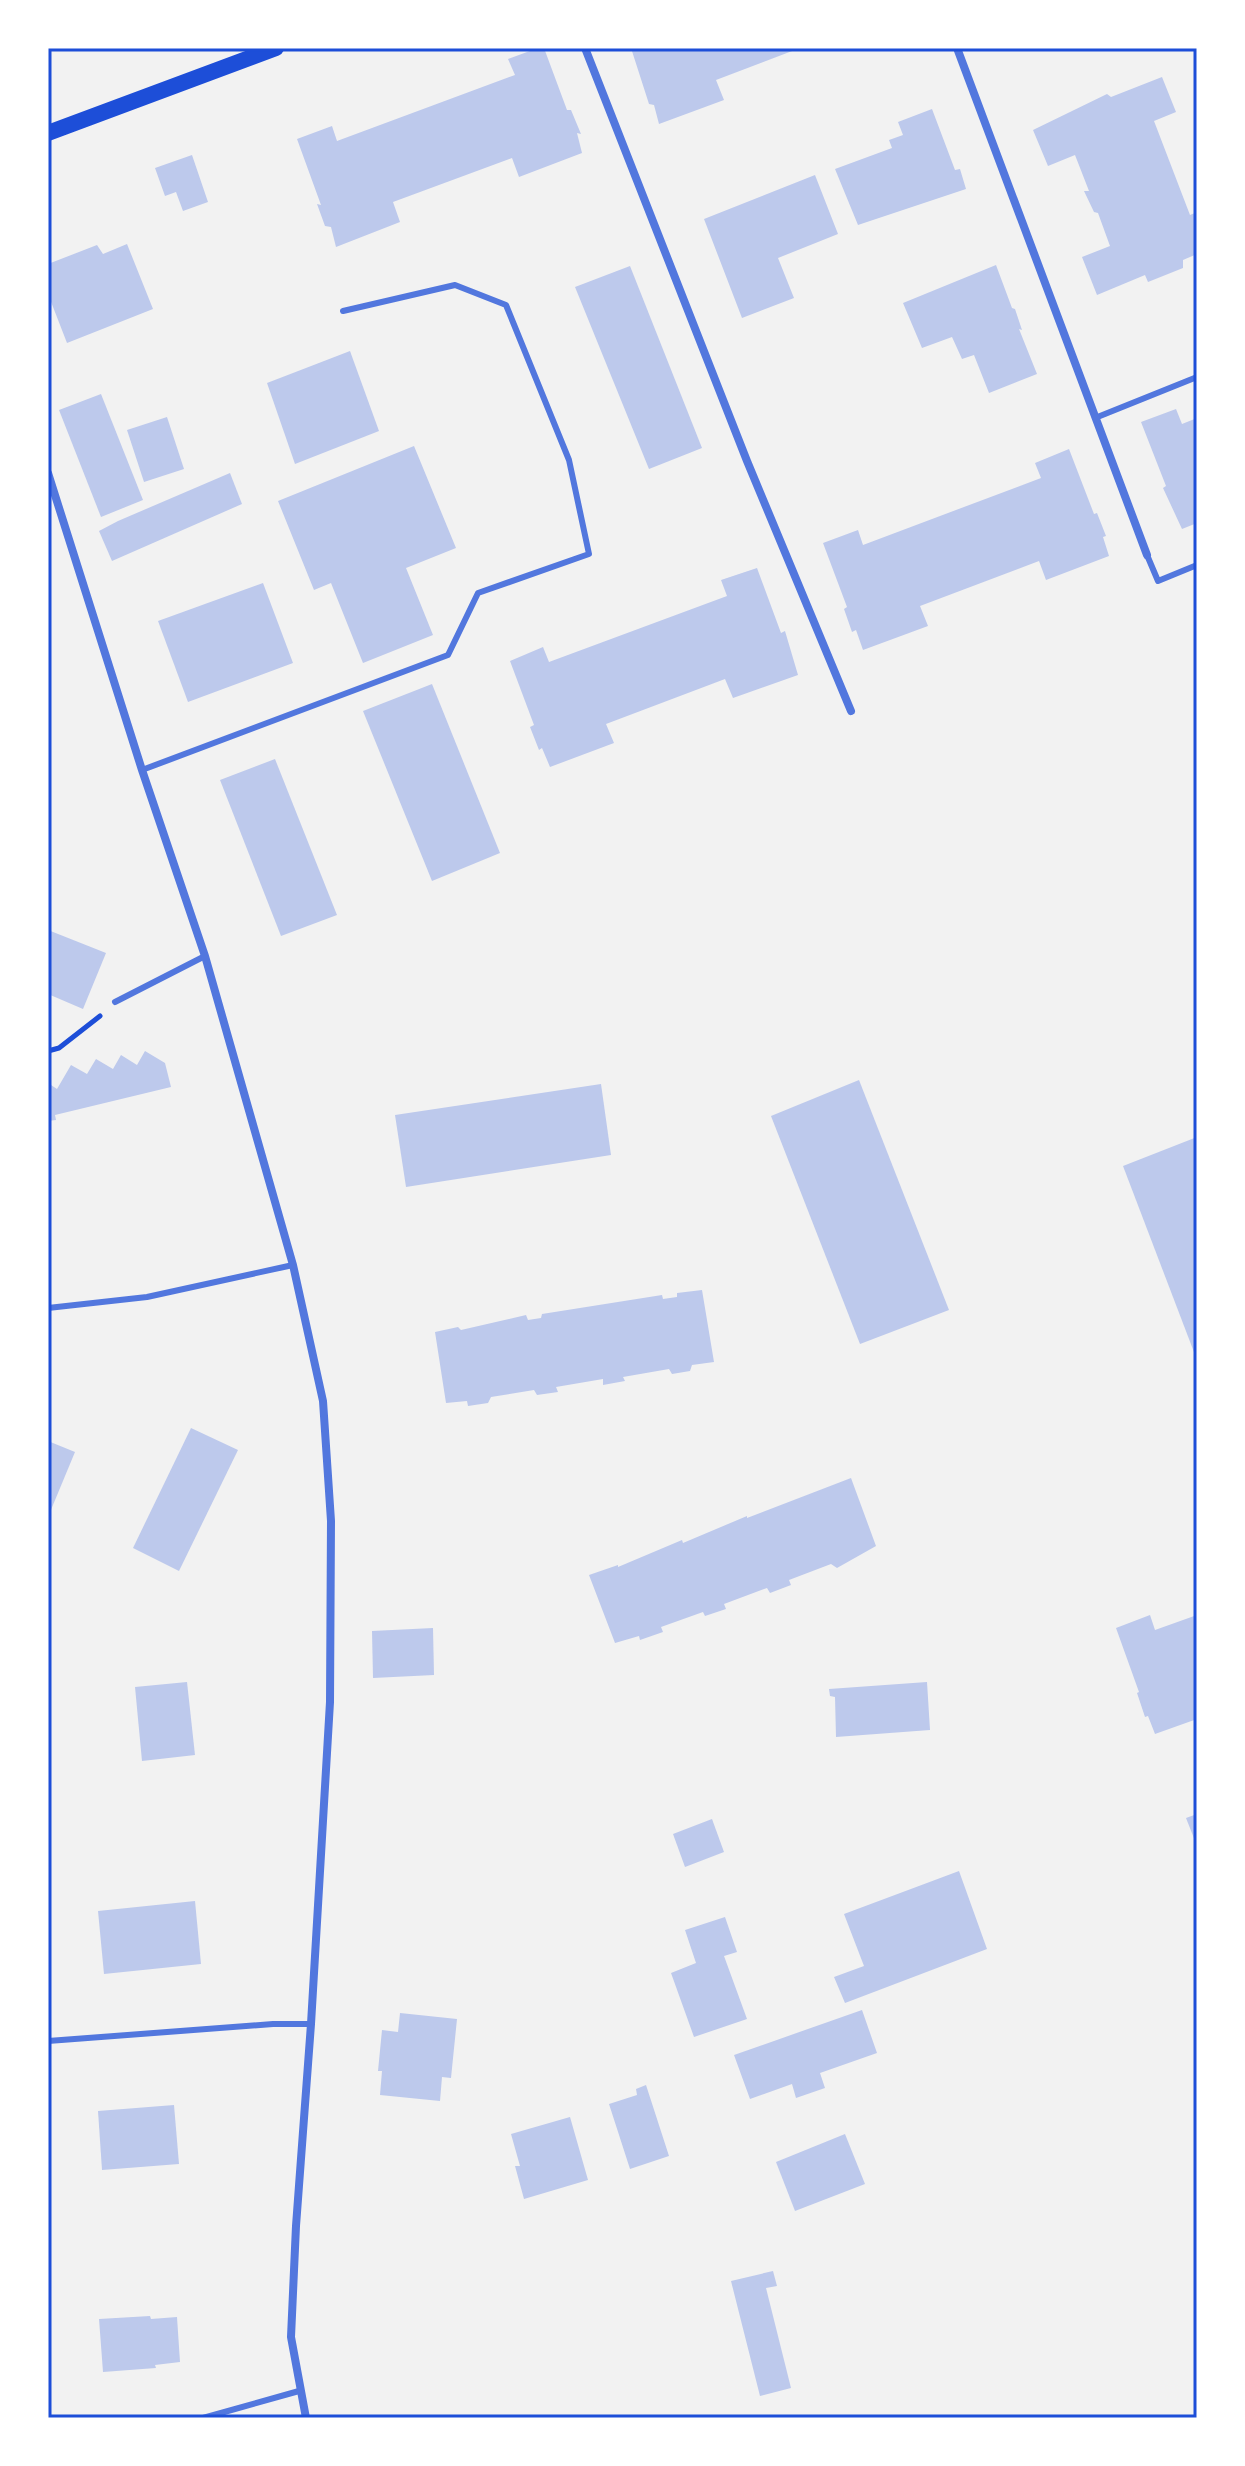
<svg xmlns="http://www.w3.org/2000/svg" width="1245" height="2466" viewBox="0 0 1245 2466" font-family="'Titillium Web',sans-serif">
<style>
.building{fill:#bdc9ec}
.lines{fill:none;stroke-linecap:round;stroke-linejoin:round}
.path{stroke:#1d4ed8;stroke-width:5}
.service{stroke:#5277de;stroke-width:6}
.minor{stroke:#5277de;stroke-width:8}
.secondary{stroke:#1d4ed8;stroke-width:16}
.neatline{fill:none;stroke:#1d4ed8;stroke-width:3}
</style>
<rect width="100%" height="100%" fill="#f2f2f2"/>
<g class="building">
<polygon points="538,48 544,48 567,110 571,110 581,134 577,133 582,153 519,177 512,158 393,202 400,222 336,247 331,227 325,226 317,204 321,205 297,139 332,126 337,141 515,75 508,59"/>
<polygon points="631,48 800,48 716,80 724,100 659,124 654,105 649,104"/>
<polygon points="1162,77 1176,112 1154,121 1190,215 1197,212 1197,254 1183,260 1183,268 1148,282 1145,275 1097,295 1082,257 1110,246 1098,213 1094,212 1084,191 1089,191 1075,155 1048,166 1033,130 1107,94 1111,97"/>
<polygon points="932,109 955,170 960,169 966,189 858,225 835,169 892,148 889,140 903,135 898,122"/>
<polygon points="192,155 208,202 183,211 176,192 165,196 155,168"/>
<polygon points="815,175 838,234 778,258 794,298 742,318 704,219"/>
<polygon points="127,244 153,309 67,343 48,294 48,264 97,245 103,254"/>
<polygon points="996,265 1012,308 1015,309 1022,330 1019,329 1037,374 989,393 974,355 962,359 952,337 922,348 903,303"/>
<polygon points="630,266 702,448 649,469 575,287"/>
<polygon points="350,351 379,431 295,464 267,383"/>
<polygon points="101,394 143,500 101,517 59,410"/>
<polygon points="1176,409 1182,424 1197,418 1197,523 1182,529 1163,488 1166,486 1141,422"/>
<polygon points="167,417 184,469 144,482 127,430"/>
<polygon points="414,446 456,548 406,568 433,635 363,663 331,583 314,590 278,501"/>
<polygon points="1069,449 1094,514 1097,513 1106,536 1103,537 1109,556 1046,580 1039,561 920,606 928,626 863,650 856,630 852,632 844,609 847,607 823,543 858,530 863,545 1041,478 1035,463"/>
<polygon points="230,473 242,504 112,561 99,531 118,521"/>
<polygon points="757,568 781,633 785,631 798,675 733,698 725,679 606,724 614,743 550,767 542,748 539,750 530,727 534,725 510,661 543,647 549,662 727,596 721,580"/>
<polygon points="263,583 293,663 188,702 158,621"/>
<polygon points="432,684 500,853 432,881 363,711"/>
<polygon points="275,759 337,915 281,936 220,780"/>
<polygon points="48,930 106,953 83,1009 48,994"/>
<polygon points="145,1051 165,1063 171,1087 55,1115 56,1120 48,1121 48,1083 57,1089 71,1065 87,1074 96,1059 113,1069 121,1055 137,1065"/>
<polygon points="859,1080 949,1310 860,1344 771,1116"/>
<polygon points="601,1084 611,1155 406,1187 395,1115"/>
<polygon points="1197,1137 1197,1360 1123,1166"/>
<polygon points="702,1290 714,1362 692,1365 690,1371 672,1374 669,1369 623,1377 625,1381 603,1385 603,1379 556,1387 558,1392 537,1395 534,1390 491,1397 488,1403 468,1406 467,1401 446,1403 435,1332 458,1327 461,1330 526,1315 528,1320 541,1318 542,1314 662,1295 663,1299 677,1297 677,1293"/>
<polygon points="191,1428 238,1450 179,1571 133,1548"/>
<polygon points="48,1441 75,1452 48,1517"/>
<polygon points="851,1478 876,1546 837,1568 831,1564 789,1580 791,1585 770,1593 767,1588 724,1604 726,1609 705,1616 703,1612 661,1627 663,1632 640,1640 639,1636 615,1643 589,1575 618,1565 618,1567 682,1540 683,1543 747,1516 747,1518"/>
<polygon points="1150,1615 1155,1630 1197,1615 1197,1719 1155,1734 1148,1716 1145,1717 1137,1693 1139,1692 1116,1628"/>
<polygon points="433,1628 434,1675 373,1678 372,1631"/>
<polygon points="187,1682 195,1755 142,1761 135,1687"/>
<polygon points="927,1682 930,1730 836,1737 835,1697 830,1696 829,1689"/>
<polygon points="1197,1814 1197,1846 1186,1818"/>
<polygon points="712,1819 724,1852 685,1867 673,1834"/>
<polygon points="959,1871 987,1949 845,2003 834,1977 864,1966 844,1914"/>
<polygon points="195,1901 201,1964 104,1974 98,1911"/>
<polygon points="725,1917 737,1952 724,1956 747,2019 694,2037 671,1973 696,1963 685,1930"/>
<polygon points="862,2010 877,2053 820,2073 825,2088 796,2098 792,2084 750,2099 734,2055"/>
<polygon points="400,2013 457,2019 451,2078 442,2077 440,2101 380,2095 382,2071 378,2071 382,2030 398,2032"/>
<polygon points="646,2085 669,2156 630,2169 609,2104 637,2095 636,2089"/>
<polygon points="174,2105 179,2164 102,2170 98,2111"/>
<polygon points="570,2117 588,2180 524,2199 515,2166 520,2166 511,2134"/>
<polygon points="845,2134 865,2184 795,2211 776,2162"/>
<polygon points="773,2271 777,2286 766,2288 791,2388 760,2396 731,2281"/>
<polygon points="150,2316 151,2319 177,2317 180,2362 155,2365 156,2368 103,2372 99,2319"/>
</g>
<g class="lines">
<polyline class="path" points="48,1051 59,1048 100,1016"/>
<g class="service">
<polyline points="1095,418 1197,377"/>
<polyline points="1147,555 1158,581 1197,565"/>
<polyline points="142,770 448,655 478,593 589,554 569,460 506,305 455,285 343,311"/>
<polyline points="115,1002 205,956"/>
<polyline points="48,1308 147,1297 293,1265"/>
<polyline points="48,2041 273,2024 311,2024"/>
<polyline points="203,2418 299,2391"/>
</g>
<g class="minor">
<polyline points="585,48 747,461 851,711"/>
<polyline points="957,48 1147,555"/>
<polyline points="48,473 142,770 205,956 293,1265 323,1401 331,1521 330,1702 311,2024 296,2226 291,2337 306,2418"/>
</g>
<polyline class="secondary" points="48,133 276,48"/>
</g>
<rect width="1245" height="2466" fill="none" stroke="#ffffff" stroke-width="100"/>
<rect x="50" y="50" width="1145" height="2366" class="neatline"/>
</svg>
